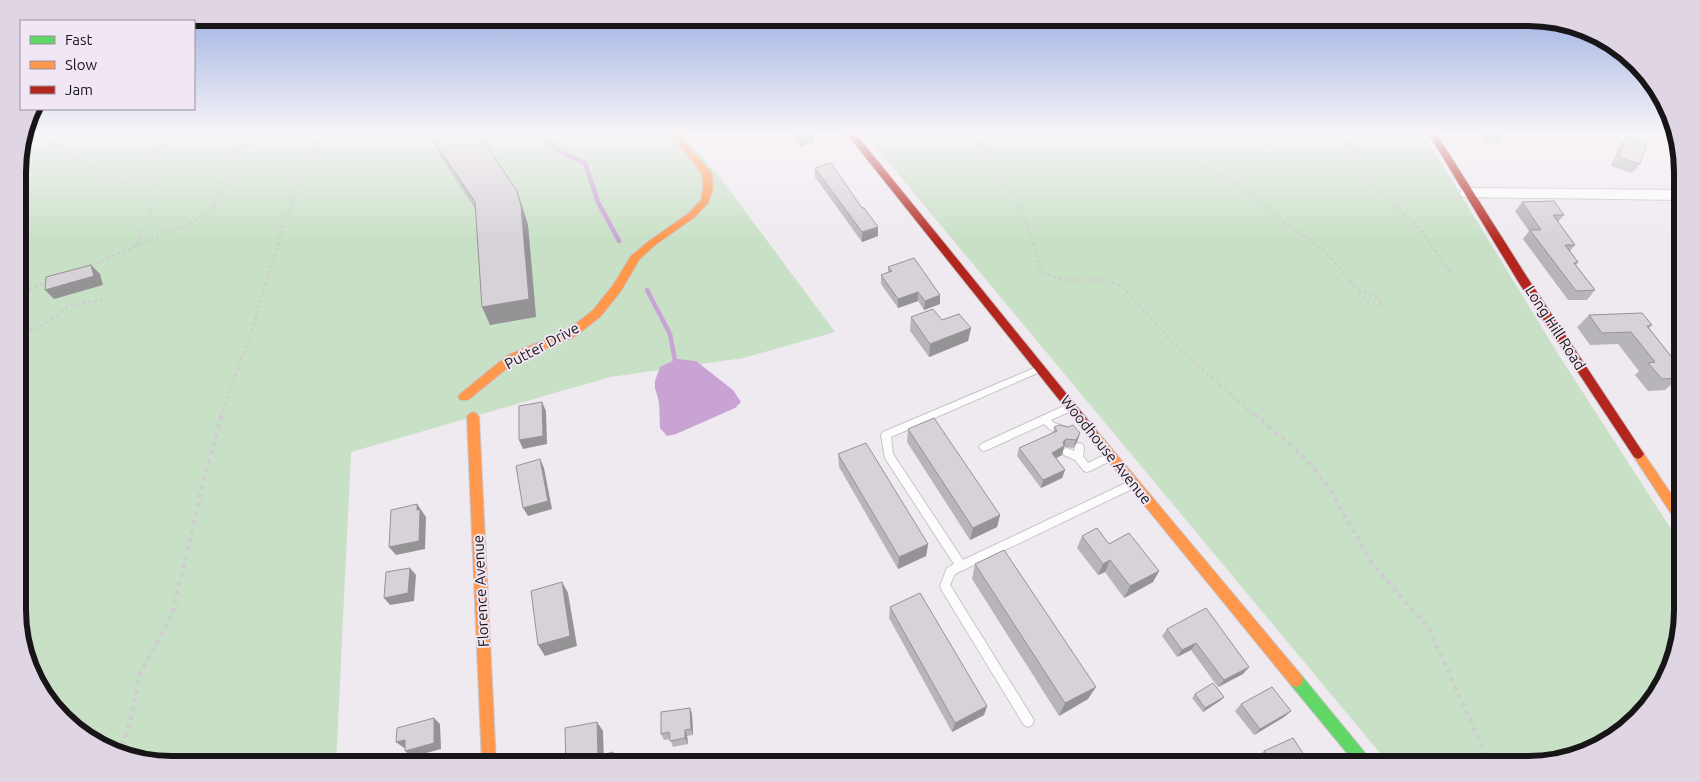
<svg xmlns="http://www.w3.org/2000/svg" width="1700" height="782" viewBox="0 0 1700 782" font-family="Ubuntu,sans-serif">
<style>
.green{fill:#c8e0c5}
.water{fill:#c9a3d3}
.lines{fill:none;stroke-linecap:round;stroke-linejoin:round}
.stream{stroke:#c9a3d3;stroke-width:4.5}
.lane-casing{stroke:#c9c5ca;stroke-width:2}
.street-casing{stroke:#c9c5ca;stroke-width:2}
.fast-casing{stroke:#c9c5ca;stroke-width:2}
.slow-casing{stroke:#c9c5ca;stroke-width:2}
.jam-casing{stroke:#c9c5ca;stroke-width:2}
.path-far1{stroke:#cfcdd0;stroke-width:2.5;stroke-dasharray:3 3;stroke-linecap:butt}
.path{stroke:#cfcdd0;stroke-width:4;stroke-dasharray:4.5 4.5;stroke-linecap:butt}
.lane{fill:#fdfcfd;fill-rule:evenodd}
.street{fill:#fdfcfd;fill-rule:evenodd}
.fast{fill:#63d668;fill-rule:evenodd}
.slow{fill:#ff974d;fill-rule:evenodd}
.jam{fill:#b3261e;fill-rule:evenodd}
.wall{fill:#b8b5ba}
.shaded-wall{fill:#969397}
.building{fill:#d6d2d8;stroke:#969397}
.labels{text-anchor:middle;stroke-width:4;stroke-linejoin:round;paint-order:stroke}
.street-label{font-size:15px;fill:#181519;stroke:#f1e6f3}
.rim{fill:none;stroke:#181519;stroke-width:6}
</style>
<rect width="100%" height="100%" fill="#efe9f0"/>
<g class="green">
<polygon points="26,133 682,133 718,175 835,332 743,358 610,377 351,452 336,764 172,764 113,753 50,704 19,630 18,162"/>
<polygon points="864,133 1423,133 1560,357 1682,546 1682,610 1671,669 1644,712 1614,738 1538,764 1389,764"/>
</g>
<polygon class="water" points="677,359 696,361 733,390 741,402 735,408 676,434 667,436 660,428 659,402 655,388 655,381 660,367"/>
<g class="lines">
<g class="stream">
<polyline points="550,133 548,141 558,151 585,163 598,202 619,241"/>
<polyline points="647,290 670,334 675,360"/>
</g>
<defs>
<g id="lane">
<polygon points="1039,366 1043,369 1042,371 891,437 893,454 963,560 1128,482 1131,481 1134,482 1136,485 1134,488 955,574 950,585 1032,717 1034,721 1032,725 1028,727 1024,725 941,589 940,586 947,568 954,564 885,458 881,435 883,432"/>
<path d="M 1070,403 L 1073,404 L 1074,407 L 1073,410 L 1051,420 L 1054,423 L 1067,427 L 1069,430 L 1067,433 C 1059,435 1049,430 1044,424 L 987,450 L 984,451 L 981,450 L 979,447 L 981,444 Z"/>
<polygon points="1079,443 1082,444 1084,447 1083,456 1088,463 1109,453 1112,454 1114,457 1112,460 1090,471 1087,472 1084,471 1075,460 1064,455 1062,452 1064,449 1067,448 1074,451 1076,444"/>
</g>
<polygon id="street" points="1468,188 1681,190 1681,200 1462,197 1460,193 1462,189"/>
<polygon id="fast" points="1296,673 1301,675 1370,759 1372,764 1356,764 1291,685 1289,680 1291,675"/>
<g id="slow">
<polygon points="669,133 678,133 712,173 713,189 708,203 695,217 655,245 639,260 621,291 601,316 576,336 516,361 468,400 460,400 458,397 460,394 508,355 568,330 593,310 613,285 631,256 649,241 689,213 701,200 703,189 702,174"/>
<polygon points="473,412 477,414 479,417 496,764 482,764 467,417 469,414"/>
<polygon points="1092,428 1096,430 1301,675 1303,680 1301,685 1296,687 1291,685 1088,436 1086,433 1088,430"/>
<polygon points="1638,449 1642,451 1682,510 1682,525 1678,524 1634,457 1632,454 1634,451"/>
</g>
<g id="jam">
<polygon points="846,133 855,133 1096,430 1098,433 1096,436 1088,436"/>
<polygon points="1428,133 1436,133 1527,277 1642,451 1644,454 1642,457 1638,459 1634,457 1519,283"/>
</g>
</defs>
<use href="#lane" class="lane-casing"/>
<use href="#street" class="street-casing"/>
<use href="#fast" class="fast-casing"/>
<use href="#slow" class="slow-casing"/>
<use href="#jam" class="jam-casing"/>
<g class="path-far1">
<polyline points="30,133 72,154 112,180 124,181 153,178"/>
<polyline points="973,133 998,168 1015,197 1031,235 1040,268 1044,273 1063,280 1108,280 1122,286 1172,342 1255,416"/>
<polyline points="1342,133 1378,190 1419,228 1451,273"/>
<polyline points="1199,165 1238,184 1288,225 1324,250 1358,290"/>
<polyline points="137,245 151,210 153,180 164,133"/>
<polyline points="84,268 191,223 213,208 247,133"/>
<polygon points="1358,290 1377,298 1382,303 1377,306 1365,300"/>
<polyline points="18,294 48,282"/>
<polyline points="18,332 39,328 69,306 106,299"/>
<polyline points="221,416 252,330 283,226 319,133"/>
</g>
<g class="path">
<polyline points="1254,414 1299,452 1317,472 1330,489 1371,562 1429,629 1490,764"/>
<polyline points="119,754 130,723 140,674 172,615 202,487 222,414"/>
</g>
<use href="#lane" class="lane"/>
<use href="#street" class="street"/>
<use href="#fast" class="fast"/>
<use href="#slow" class="slow"/>
<use href="#jam" class="jam"/>
</g>
<g class="wall">
<polygon points="790,133 814,133 814,142 800,147"/>
<polygon points="1478,133 1506,133 1500,143 1485,143"/>
<polygon points="1626,137 1640,164 1632,173 1611,166 1619,146"/>
<polygon points="432,138 517,191 523,209 528,225 536,317 490,325 476,210 440,156"/>
<polygon points="815,168 862,208 878,227 878,236 862,242 815,177"/>
<polygon points="1522,202 1564,215 1558,222 1575,245 1570,251 1578,262 1576,265 1595,290 1587,300 1568,300 1523,239 1529,231 1515,211"/>
<polygon points="888,267 940,304 924,310 918,301 898,308 881,284 881,275 888,272"/>
<polygon points="1589,315 1652,325 1649,328 1682,370 1682,372 1677,376 1679,378 1665,390 1648,391 1635,375 1639,371 1618,344 1590,345 1577,327"/>
<polygon points="911,317 971,328 968,341 929,357 910,331"/>
<polygon points="1054,427 1080,433 1077,442 1073,448 1064,447 1062,455 1056,458 1065,470 1062,478 1041,488 1017,456 1019,448 1053,433"/>
<polygon points="908,429 1000,515 997,527 970,540 907,442"/>
<polygon points="838,454 928,544 926,556 898,569 839,467"/>
<polygon points="1082,536 1109,544 1159,571 1153,582 1124,598 1105,572 1098,575 1077,548"/>
<polygon points="975,564 1088,699 1059,716 972,579"/>
<polygon points="890,607 987,706 984,715 952,732 889,618"/>
<polygon points="1167,629 1249,667 1243,674 1218,687 1191,650 1177,657 1162,636"/>
<polygon points="1195,694 1224,697 1221,700 1203,712 1192,698"/>
<polygon points="1241,704 1291,711 1284,717 1254,735 1235,711"/>
<polygon points="690,708 692,714 693,735 687,736 688,744 673,747 670,739 664,740 661,734"/>
<polygon points="1264,751 1310,764 1262,764 1257,757"/>
</g>
<g class="shaded-wall">
<polygon points="814,133 814,142 800,147 800,137"/>
<polygon points="517,191 523,209 528,225 536,317 490,325 482,307"/>
<polygon points="878,227 878,236 862,242 862,232"/>
<polygon points="91,265 100,274 103,285 54,299 45,290"/>
<polygon points="918,292 918,301 898,308 898,299"/>
<polygon points="940,295 940,304 924,310 925,301"/>
<polygon points="971,328 968,341 929,357 930,344"/>
<polygon points="542,402 546,411 547,444 523,449 519,440"/>
<polygon points="1080,433 1077,442 1073,448 1076,440"/>
<polygon points="1066,439 1062,455 1049,462 1052,453"/>
<polygon points="540,459 544,468 552,509 528,516 523,508"/>
<polygon points="1065,470 1062,478 1041,488 1043,480"/>
<polygon points="417,504 426,517 425,549 396,555 389,547 417,510"/>
<polygon points="1000,515 997,527 970,540 973,528"/>
<polygon points="928,544 926,556 898,569 899,557"/>
<polygon points="1110,560 1105,572 1098,575 1103,564"/>
<polygon points="410,568 416,575 414,601 390,605 384,598"/>
<polygon points="1159,571 1153,582 1124,598 1130,586"/>
<polygon points="562,582 568,593 577,646 545,656 538,645"/>
<polygon points="1196,643 1191,650 1177,657 1182,650"/>
<polygon points="1249,667 1243,674 1218,687 1224,680"/>
<polygon points="1096,687 1088,699 1059,716 1065,703"/>
<polygon points="1224,697 1221,700 1203,712 1205,708"/>
<polygon points="987,706 984,715 952,732 955,723"/>
<polygon points="690,708 692,714 693,735 691,729"/>
<polygon points="1291,711 1284,717 1254,735 1260,729"/>
<polygon points="434,718 440,724 441,749 412,757 405,751"/>
<polygon points="597,722 603,731 604,764 598,756"/>
<polygon points="685,730 687,736 688,744 685,738"/>
<polygon points="405,740 412,746 404,748 396,742"/>
<polygon points="613,752 619,761 619,764 614,764"/>
</g>
<g class="building">
<polygon points="446,133 478,133 517,191 521,206 529,299 482,307 475,202 432,138"/>
<polygon points="796,133 814,133 800,137"/>
<polygon points="1490,133 1506,133 1491,134"/>
<polygon points="1626,137 1647,143 1640,164 1619,157"/>
<polygon points="831,163 862,208 864,208 878,227 862,232 815,168"/>
<polygon points="1554,201 1564,215 1553,215 1575,245 1565,245 1578,262 1574,263 1595,290 1576,291 1530,230 1541,230 1522,202"/>
<polygon points="914,258 940,295 925,301 918,292 898,299 881,275 892,271 888,267"/>
<polygon points="91,265 94,276 45,290 46,277"/>
<polygon points="933,309 942,320 959,314 971,328 930,344 911,317"/>
<polygon points="1642,313 1652,325 1647,326 1682,370 1682,371 1674,372 1679,378 1662,379 1648,363 1655,362 1631,332 1602,333 1589,315"/>
<polygon points="542,402 543,436 519,440 519,406"/>
<polygon points="934,418 1000,515 973,528 908,429"/>
<polygon points="1059,425 1068,427 1073,425 1080,433 1076,440 1066,439 1063,442 1064,446 1052,453 1065,470 1043,480 1019,448 1057,431 1054,427"/>
<polygon points="866,443 928,544 899,557 838,454"/>
<polygon points="540,459 548,501 523,508 516,466"/>
<polygon points="417,504 417,510 420,509 419,541 389,547 391,510"/>
<polygon points="1097,528 1109,544 1129,533 1159,571 1130,586 1110,560 1103,564 1082,536"/>
<polygon points="1004,550 1096,687 1065,703 975,564"/>
<polygon points="410,568 408,593 384,598 386,572"/>
<polygon points="562,582 570,636 538,645 531,591"/>
<polygon points="920,593 987,706 955,723 890,607"/>
<polygon points="1206,608 1249,667 1224,680 1196,643 1182,650 1167,629"/>
<polygon points="1213,683 1224,697 1205,708 1195,694"/>
<polygon points="1272,687 1291,711 1260,729 1241,704"/>
<polygon points="690,708 691,729 685,730 685,738 670,741 669,732 661,734 661,712"/>
<polygon points="434,718 434,743 405,751 405,740 396,742 397,728"/>
<polygon points="597,722 598,756 613,752 614,764 566,764 565,728"/>
<polygon points="1293,738 1310,764 1272,764 1264,751"/>
</g>
<linearGradient id="sky" x2="0" y2="1"><stop stop-color="#9bade0"/><stop offset="0.55" stop-color="#f8f5f8"/><stop offset="1" stop-color="#f8f5f8" stop-opacity="0"/></linearGradient>
<rect width="1700" height="242" fill="url(#sky)"/>
<g class="labels">
<g class="street-label">
<text transform="translate(1555 328) rotate(57)" y="5">Long Hill Road</text>
<text transform="translate(542 346) rotate(-28)" y="5">Putter Drive</text>
<text transform="translate(1106 450) rotate(51)" y="5">Woodhouse Avenue</text>
<text transform="translate(481 591) rotate(-93)" y="5">Florence Avenue</text>
</g>
</g>
<path d="M0 0H1700V782H0ZM172 26H1528A146 146 0 0 1 1674 172V610A146 146 0 0 1 1528 756H172A146 146 0 0 1 26 610V172A146 146 0 0 1 172 26Z" fill="#e0d5e2" fill-rule="evenodd"/>
<path class="rim" d="M172 26H1528A146 146 0 0 1 1674 172V610A146 146 0 0 1 1528 756H172A146 146 0 0 1 26 610V172A146 146 0 0 1 172 26Z"/>
<rect x="20" y="20" width="175" height="90" fill="#f1e6f3" stroke="#9a929c"/>
<rect x="30" y="36" width="25" height="8" fill="#63d668" stroke="#9a929c"/>
<text x="65" y="45" font-size="15" fill="#181519">Fast</text>
<rect x="30" y="61" width="25" height="8" fill="#ff974d" stroke="#9a929c"/>
<text x="65" y="70" font-size="15" fill="#181519">Slow</text>
<rect x="30" y="86" width="25" height="8" fill="#b3261e" stroke="#9a929c"/>
<text x="65" y="95" font-size="15" fill="#181519">Jam</text>
</svg>
